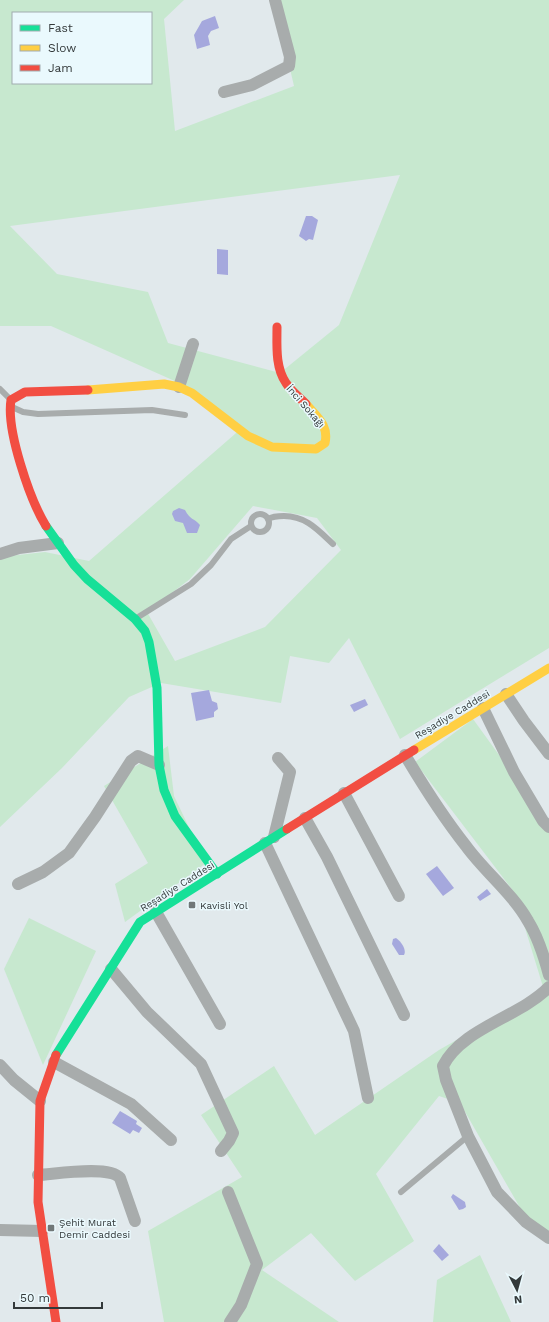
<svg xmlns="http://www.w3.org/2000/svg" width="549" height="1322" viewBox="0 0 549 1322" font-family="'Work Sans',sans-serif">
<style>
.green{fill:#c7e8cf;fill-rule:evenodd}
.water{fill:#a5a8dd}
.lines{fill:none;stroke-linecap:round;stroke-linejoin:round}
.lane{stroke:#a8acac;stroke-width:6}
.street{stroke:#a8acac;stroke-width:12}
.fast{stroke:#16e098;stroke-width:9}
.slow{stroke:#ffcf43;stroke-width:9}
.jam{stroke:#f24e42;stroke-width:9}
.poi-dot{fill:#707778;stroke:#eaf9fd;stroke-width:1.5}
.labels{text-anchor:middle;stroke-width:3;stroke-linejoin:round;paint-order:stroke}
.street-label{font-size:10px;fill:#33393a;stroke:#eaf9fd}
.poi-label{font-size:10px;fill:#33393a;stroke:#eaf9fd;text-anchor:start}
</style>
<rect width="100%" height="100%" fill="#e1e9ec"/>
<g class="green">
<path d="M 0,0 L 184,0 L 164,19 L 175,131 L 294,86 L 274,0 L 549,0 L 549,648 L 400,739 L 349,638 L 329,663 L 290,656 L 281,703 L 161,683 L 129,697 L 62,768 L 0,827 L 0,557 L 45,552 L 89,561 L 243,427 L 177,382 L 51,326 L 0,326 ZM 13,13 L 151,13 L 151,83 L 13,83 ZM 400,175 L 339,325 L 280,373 L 168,343 L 148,292 L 57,274 L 10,226 ZM 253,506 L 317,518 L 341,550 L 265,627 L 175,661 L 147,612 L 190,579 Z"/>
<polygon points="473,719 549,824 549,1235 530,1225 460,1103 439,1096 376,1174 414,1241 355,1281 311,1233 262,1270 339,1322 164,1322 148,1231 242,1177 201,1115 274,1066 315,1135 439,1050 544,990 514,892 415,762"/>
<polygon points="168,746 174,796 206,863 125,922 115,884 148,863 104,786"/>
<polygon points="29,918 96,951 43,1065 4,969"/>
<polygon points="480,1255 511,1322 433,1322 437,1280"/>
</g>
<g class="water">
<polygon points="215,16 219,28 211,31 208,36 210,45 197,49 194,35 202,21"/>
<polygon points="306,216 312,216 318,220 313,240 309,239 306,241 299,236"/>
<polygon points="217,249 228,250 228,275 217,274"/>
<path d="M 179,508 L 185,510 C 190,520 194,518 200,525 L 197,533 L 187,533 L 183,523 L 175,521 L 172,514 L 173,511 Z"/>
<polygon points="209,690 212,701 217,703 218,709 214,712 214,717 196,721 191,693"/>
<polygon points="365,699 368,705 354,712 350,705"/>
<polygon points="437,866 454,888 443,896 426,874"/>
<polygon points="487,889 491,894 480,901 477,897"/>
<path d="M 396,938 C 401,941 407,950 404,955 L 399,955 L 392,944 L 393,939 Z"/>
<polygon points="120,1111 137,1121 136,1124 142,1128 139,1133 133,1130 130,1134 112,1123"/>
<polygon points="453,1194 465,1202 466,1207 463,1209 459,1210 451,1197"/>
<polygon points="439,1244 449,1255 442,1261 433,1251"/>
</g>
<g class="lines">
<g class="lane">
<polyline points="0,389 10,399"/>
<polyline points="12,407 23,412 38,414 152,410 185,415"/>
<circle cx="260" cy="523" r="9"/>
<path d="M 268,519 C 273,516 279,516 284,516 C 306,516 318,530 333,544"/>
<polyline points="135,619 191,584 211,565 231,539 251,526"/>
<polyline points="401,1192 468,1136"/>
</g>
<g class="street">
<polyline points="224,92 252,85 289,66 290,57 275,0"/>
<polyline points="179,387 193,344"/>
<polyline points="0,554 19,548 58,543"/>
<polyline points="506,694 524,721 549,754"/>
<polyline points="483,708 514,772 543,821 549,827"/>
<path d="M 405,755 C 424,787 443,817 466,846 C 484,871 513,894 528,921 C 538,937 544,956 549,975"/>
<polyline points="344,793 399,896"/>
<polyline points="305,818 327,857 404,1015"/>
<polyline points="274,837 290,772 278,758"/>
<polyline points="265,843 354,1031 368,1098"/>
<polyline points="18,884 43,872 69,853 95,817 131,761 138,756 159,765"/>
<polyline points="156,912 220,1024"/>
<polyline points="111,969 147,1012 201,1064 233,1133 229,1141 221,1151"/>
<path d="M 549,987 C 520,1017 462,1028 443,1066 L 446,1080 L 468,1136 L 497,1192 L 526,1222 L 549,1238"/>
<polyline points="54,1062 131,1104 171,1140"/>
<polyline points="0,1065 14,1080 40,1101"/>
<path d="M 38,1175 C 56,1174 109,1165 120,1178 L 135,1221"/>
<polyline points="228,1192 257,1264 241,1305 230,1322"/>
<polyline points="0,1230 42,1231"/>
</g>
<g class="fast">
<polyline points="46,526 74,565 87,579 135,619 145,631 149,642 157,688 159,765 164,790 175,816 217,874"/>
<polyline points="56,1055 140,922 287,829"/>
</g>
<g class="slow">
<path d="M 88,390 L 164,384 L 179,387 L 192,393 L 248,436 L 272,447 L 316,449 L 325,443 C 329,425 317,417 306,404"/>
<polyline points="414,750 549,668"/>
</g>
<g class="jam">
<path d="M 277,327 C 277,345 275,367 286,383 C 291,391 299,397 306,404"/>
<path d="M 46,526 C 30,500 6,430 11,400 L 25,392 L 88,390"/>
<polyline points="287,829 414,750"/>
<polyline points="56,1322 38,1202 40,1101 56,1055"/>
</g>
</g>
<g class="poi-dot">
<rect x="188" y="901" width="8" height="8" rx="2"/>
<rect x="47" y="1224" width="8" height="8" rx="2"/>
</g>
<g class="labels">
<g class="street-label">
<text transform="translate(306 406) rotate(49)" y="4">İnci Sokağı</text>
<text transform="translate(452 714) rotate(-31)" y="4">Reşadiye Caddesi</text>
<text transform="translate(177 886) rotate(-32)" y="4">Reşadiye Caddesi</text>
</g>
<g class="poi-label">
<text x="200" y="909">Kavisli Yol</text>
<text x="59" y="1226">Şehit Murat<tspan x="59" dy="12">Demir Caddesi</tspan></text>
</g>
</g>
<rect x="12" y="12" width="140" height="72" fill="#eaf9fd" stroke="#a1acaf"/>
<rect x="20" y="25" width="20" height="6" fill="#16e098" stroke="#a1acaf"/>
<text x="48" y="32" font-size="12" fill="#33393a">Fast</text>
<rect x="20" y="45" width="20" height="6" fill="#ffcf43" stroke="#a1acaf"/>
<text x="48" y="52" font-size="12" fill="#33393a">Slow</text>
<rect x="20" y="65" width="20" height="6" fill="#f24e42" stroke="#a1acaf"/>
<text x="48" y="72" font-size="12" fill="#33393a">Jam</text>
<g transform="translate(517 1290) rotate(174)" stroke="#eaf9fd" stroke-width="3" paint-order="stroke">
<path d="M0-3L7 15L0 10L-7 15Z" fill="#33393a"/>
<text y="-6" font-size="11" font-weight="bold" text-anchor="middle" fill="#33393a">N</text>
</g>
<path d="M14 1302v6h88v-6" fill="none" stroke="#33393a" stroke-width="2"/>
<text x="20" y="1302" font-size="12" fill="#33393a" stroke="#eaf9fd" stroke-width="3" paint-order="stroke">50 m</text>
</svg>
